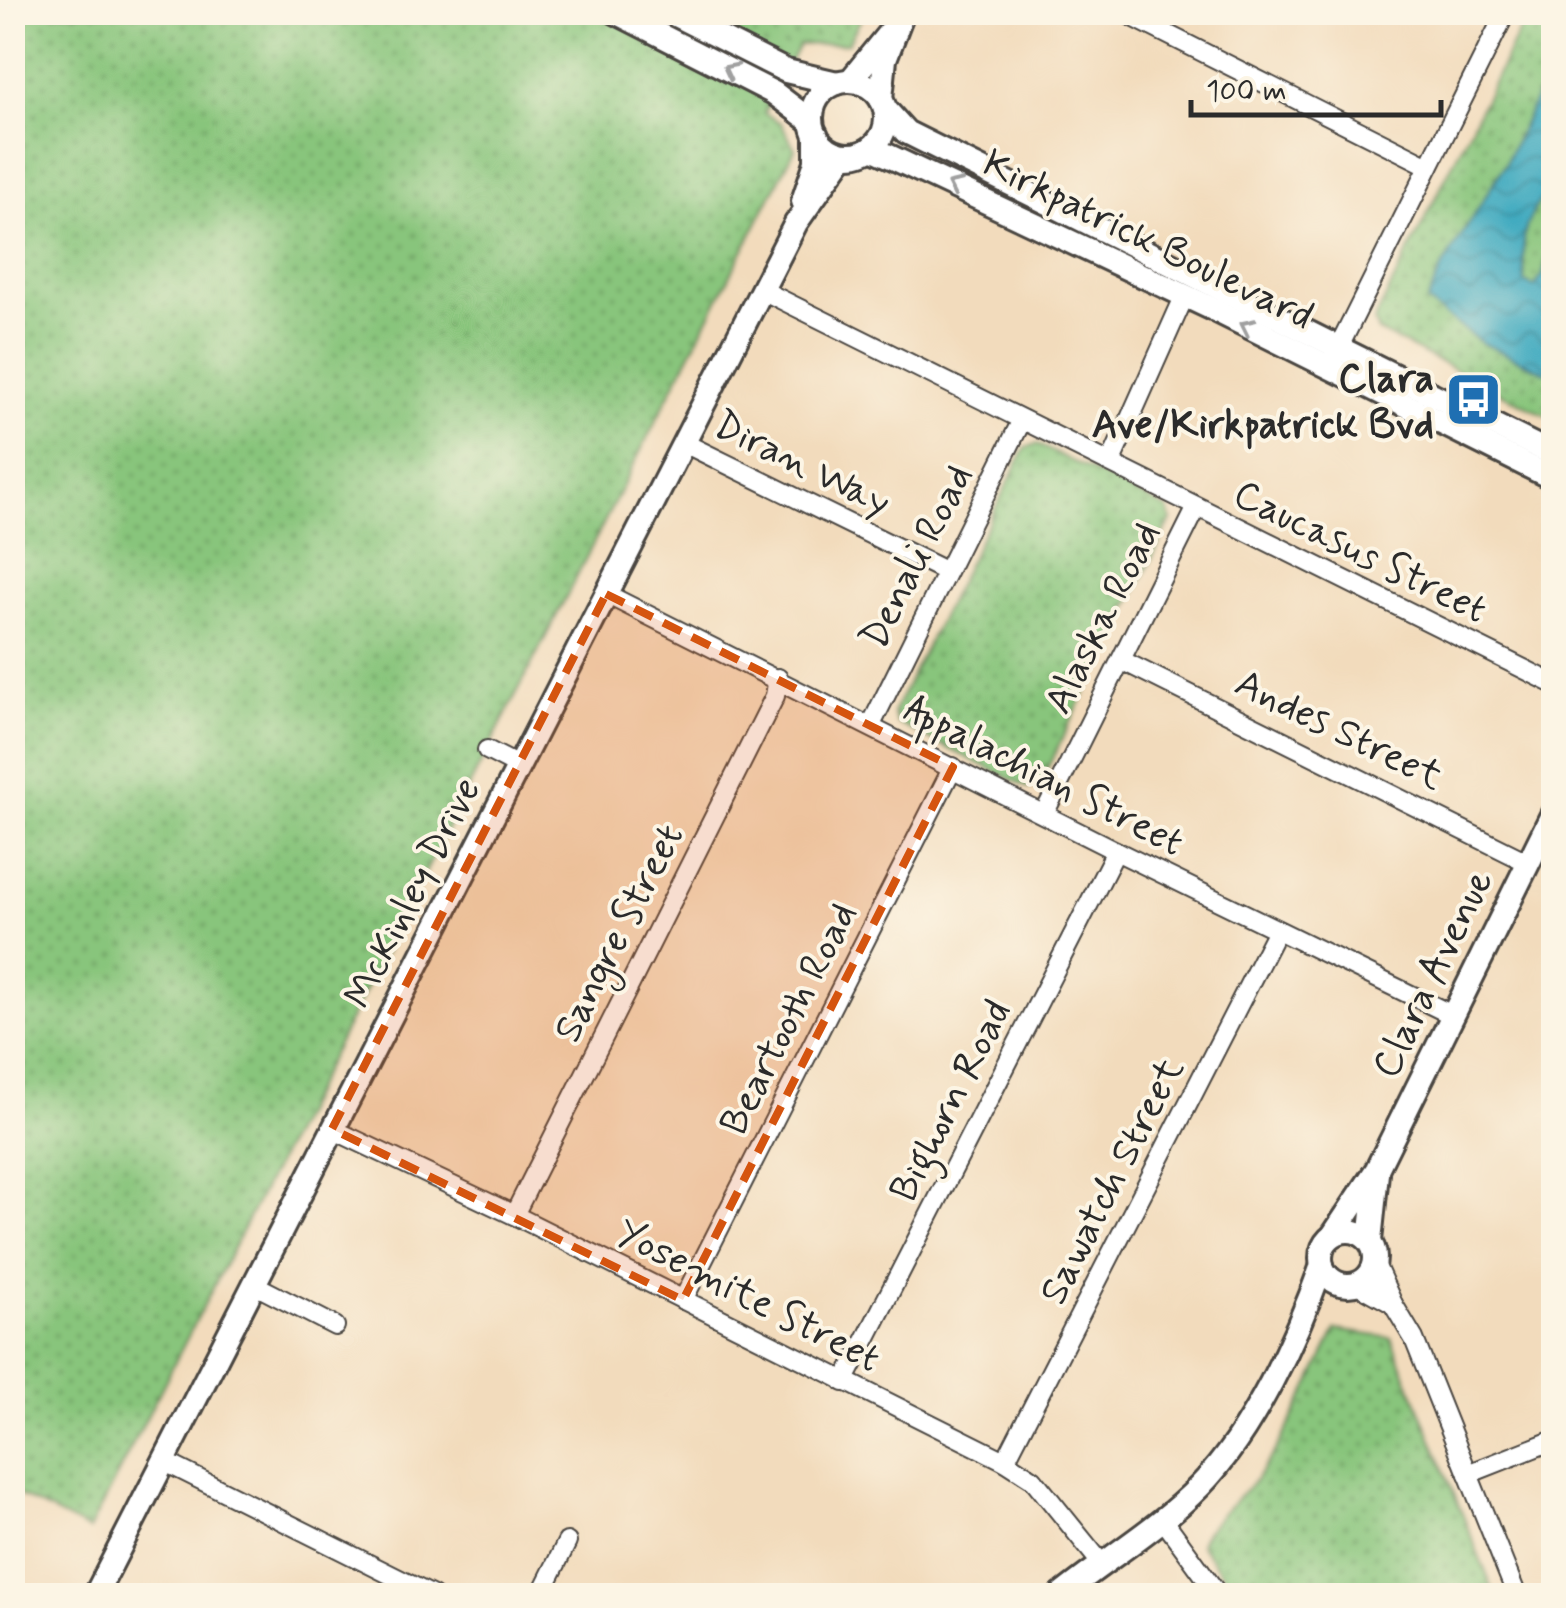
<svg xmlns="http://www.w3.org/2000/svg" width="1566" height="1608" viewBox="0 0 1566 1608" font-family="Mynerve,sans-serif">
<style>
.grass{fill:url(#grass-dots);stroke:#5a7853;stroke-width:2.5}
.water{fill:url(#water-waves);stroke:#366a76;stroke-width:2.5}
.lines{fill:none;stroke-linecap:round;stroke-linejoin:round}
.minor-casing{stroke:#494541;stroke-width:22}
.tertiary-casing{stroke:#494541;stroke-width:28}
.minor{stroke:#fff;stroke-width:18}
.tertiary{stroke:#fff;stroke-width:22}
.oneway{stroke:#a0a0a0}
.marked{fill:#d5540f;fill-opacity:0.2;stroke:#d5540f;stroke-width:8;stroke-dasharray:20 12;stroke-linejoin:round}
.labels{text-anchor:middle;stroke-width:8;stroke-linejoin:round;paint-order:stroke}
.street-label{font-size:40px;fill:#2b2b2b;stroke:#fcf5e5}
.poi-label{font-size:40px;font-weight:bold;fill:#2b2b2b;stroke:#fcf5e5;text-anchor:end}
</style>
<defs>
<pattern id="grass-dots" width="8" height="8" patternUnits="userSpaceOnUse" patternTransform="scale(2.5)"><rect width="8" height="8" fill="#88c57b"/><path d="M2 2h.1M6 6h.1" fill="none" stroke="#6fa065" stroke-width="1.8" stroke-linecap="round"/></pattern>
<pattern id="water-waves" width="16" height="10" patternUnits="userSpaceOnUse" patternTransform="scale(2.5)"><rect width="16" height="10" fill="#40aac0"/><path d="M0 5q4-4 8 0t8 0" fill="none" stroke="#368b9c"/></pattern>
</defs>
<rect width="100%" height="100%" fill="#fcf5e5"/>
<filter id="ink" filterUnits="userSpaceOnUse"><feTurbulence type="fractalNoise" baseFrequency=".01" numOctaves="2"/><feDisplacementMap in="SourceGraphic" scale="20" xChannelSelector="R" yChannelSelector="G"/><feConvolveMatrix kernelMatrix="1 2 1 2 8 2 1 2 1" color-interpolation-filters="sRGB"/></filter>
<filter id="wash" filterUnits="userSpaceOnUse"><feTurbulence type="fractalNoise" baseFrequency=".0048" numOctaves="4" result="noise"/><feDisplacementMap in="SourceGraphic" scale="40" xChannelSelector="R" yChannelSelector="G"/><feGaussianBlur stdDeviation="2.25" result="paint"/><feColorMatrix in="noise" values="0 0 0 0 0 0 0 0 0 0 0 0 0 0 0 0 0 1.4 0 .05"/><feComposite in="paint" operator="in"/></filter>
<g filter="url(#wash)">
<rect width="100%" height="100%" fill="#f2dbbc"/>
<g class="grass">
<polygon points="12,13 864,13 848,43 799,45 764,113 781,123 795,149 89,1530 13,1492"/>
<polygon points="1528,13 1553,13 1553,419 1378,331 1374,321"/>
<polygon points="1037,444 1168,509 1171,520 1039,785 1029,788 897,723 893,713 1026,447"/>
<path d="M 1336,1330 L 1391,1338 L 1495,1595 L 1239,1595 L 1200,1545 C 1202,1527 1241,1498 1254,1481 C 1289,1436 1311,1380 1336,1330 Z"/>
</g>
<path class="water" d="M 1553,61 L 1553,184 C 1522,220 1521,236 1525,282 L 1534,287 L 1543,275 L 1553,237 L 1553,373 L 1543,371 L 1482,343 L 1427,302 L 1440,271 L 1504,166 Z"/>
</g>
<g filter="url(#ink)">
<g class="lines">
<defs>
<g id="minor">
<polyline points="1123,12 1429,166"/>
<polyline points="762,290 1554,684"/>
<polyline points="1334,357 1506,12"/>
<polyline points="684,443 945,571"/>
<polyline points="1111,461 1185,295"/>
<polyline points="606,594 1116,851 1452,1015"/>
<polyline points="1121,660 1527,862"/>
<polyline points="871,725 1022,420"/>
<polyline points="487,750 518,766"/>
<polyline points="1044,814 1197,507"/>
<polyline points="332,1129 514,1215 1005,1461 1033,1479 1101,1563"/>
<polyline points="514,1215 775,696 778,678"/>
<polyline points="1375,1264 1393,1304 1414,1339 1517,1596"/>
<polyline points="253,1284 335,1326"/>
<polyline points="1357,1284 1393,1304"/>
<polyline points="683,1300 953,767"/>
<polyline points="844,1382 1116,851"/>
<polyline points="163,1461 433,1596"/>
<polyline points="1005,1461 1277,930"/>
<polyline points="1468,1474 1554,1440"/>
<polyline points="1162,1518 1219,1596"/>
<polyline points="540,1596 567,1542"/>
</g>
<g id="tertiary">
<polyline points="615,12 774,93 812,122"/>
<polyline points="669,12 786,71 837,83"/>
<circle cx="849" cy="118" r="37"/>
<polyline points="850,81 889,33"/>
<polyline points="881,99 885,59 903,12"/>
<polyline points="886,110 906,132 1554,455"/>
<polyline points="872,148 1211,308 1554,479"/>
<polyline points="803,201 816,162 816,134"/>
<circle cx="1348" cy="1258" r="27"/>
<polyline points="1333,1235 1377,1169 1554,811"/>
<polyline points="1370,1241 1377,1173"/>
<polyline points="95,1596 796,223 844,155"/>
<path d="M 1060,1596 C 1106,1559 1159,1528 1200,1486 C 1253,1432 1297,1336 1322,1265"/>
</g>
</defs>
<use href="#minor" class="minor-casing"/>
<use href="#tertiary" class="tertiary-casing"/>
<use href="#minor" class="minor"/>
<use href="#tertiary" class="tertiary"/>
</g>
<defs><path id="oneway-chevron" d="M-2-3.5L2.5 0L-2 3.5" fill="none" stroke-width="1.6" stroke-linecap="round" stroke-linejoin="round" transform="scale(2.5)"/></defs>
<g class="oneway">
<use href="#oneway-chevron" transform="translate(730 70) rotate(-153)"/>
<use href="#oneway-chevron" transform="translate(954 186) rotate(-155)"/>
<use href="#oneway-chevron" transform="translate(1247 326) rotate(-154)"/>
</g>
</g>
<path class="marked" d="M 606,594 L 953,767 L 683,1300 L 332,1129 Z"/>
<defs>
<symbol id="bus-square" viewBox="-11 -11 22 22"><rect x="-9" y="-9" width="18" height="18" rx="4" fill="#1f6fb2" stroke="#fcf5e5"/><path d="M-5-6H5V4H4V6H2V4H-2V6H-4V4H-5ZM-3.5-4V0h7V-4ZM-3.5 1.2v1.5H-2V1.2ZM2 1.2v1.5H3.5V1.2Z" fill="#fff"/></symbol>
</defs>
<g fill-rule="evenodd">
<use href="#bus-square" x="1442" y="368" width="63" height="63"/>
</g>
<g class="labels">
<g class="street-label">
<text transform="translate(1149 238) rotate(26)" y="14">Kirkpatrick Boulevard</text>
<text transform="translate(803 462) rotate(26)" y="14">Diran Way</text>
<text transform="translate(1361 550) rotate(26)" y="14">Caucasus Street</text>
<text transform="translate(915 556) rotate(-63)" y="14">Denali Road</text>
<text transform="translate(1101 617) rotate(-63)" y="14">Alaska Road</text>
<text transform="translate(1340 728) rotate(26)" y="14">Andes Street</text>
<text transform="translate(1045 774) rotate(27)" y="14">Appalachian Street</text>
<text transform="translate(411 892) rotate(-63)" y="14">McKinley Drive</text>
<text transform="translate(617 932) rotate(-63)" y="14">Sangre Street</text>
<text transform="translate(1431 973) rotate(-64)" y="14">Clara Avenue</text>
<text transform="translate(787 1018) rotate(-63)" y="14">Beartooth Road</text>
<text transform="translate(949 1100) rotate(-63)" y="14">Bighorn Road</text>
<text transform="translate(1110 1180) rotate(-63)" y="14">Sawatch Street</text>
<text transform="translate(749 1294) rotate(27)" y="14">Yosemite Street</text>
</g>
<g class="poi-label">
<text x="1434" y="391">Clara<tspan x="1434" dy="46">Ave/Kirkpatrick Bvd</tspan></text>
</g>
</g>
<rect width="1566" height="1608" fill="none" stroke="#fcf5e5" stroke-width="50"/>
<path d="M1191 100v15h250v-15" fill="none" stroke="#2b2b2b" stroke-width="5"/>
<text x="1206" y="100" font-size="30" fill="#2b2b2b" stroke="#fcf5e5" stroke-width="8" paint-order="stroke">100 m</text>
</svg>
